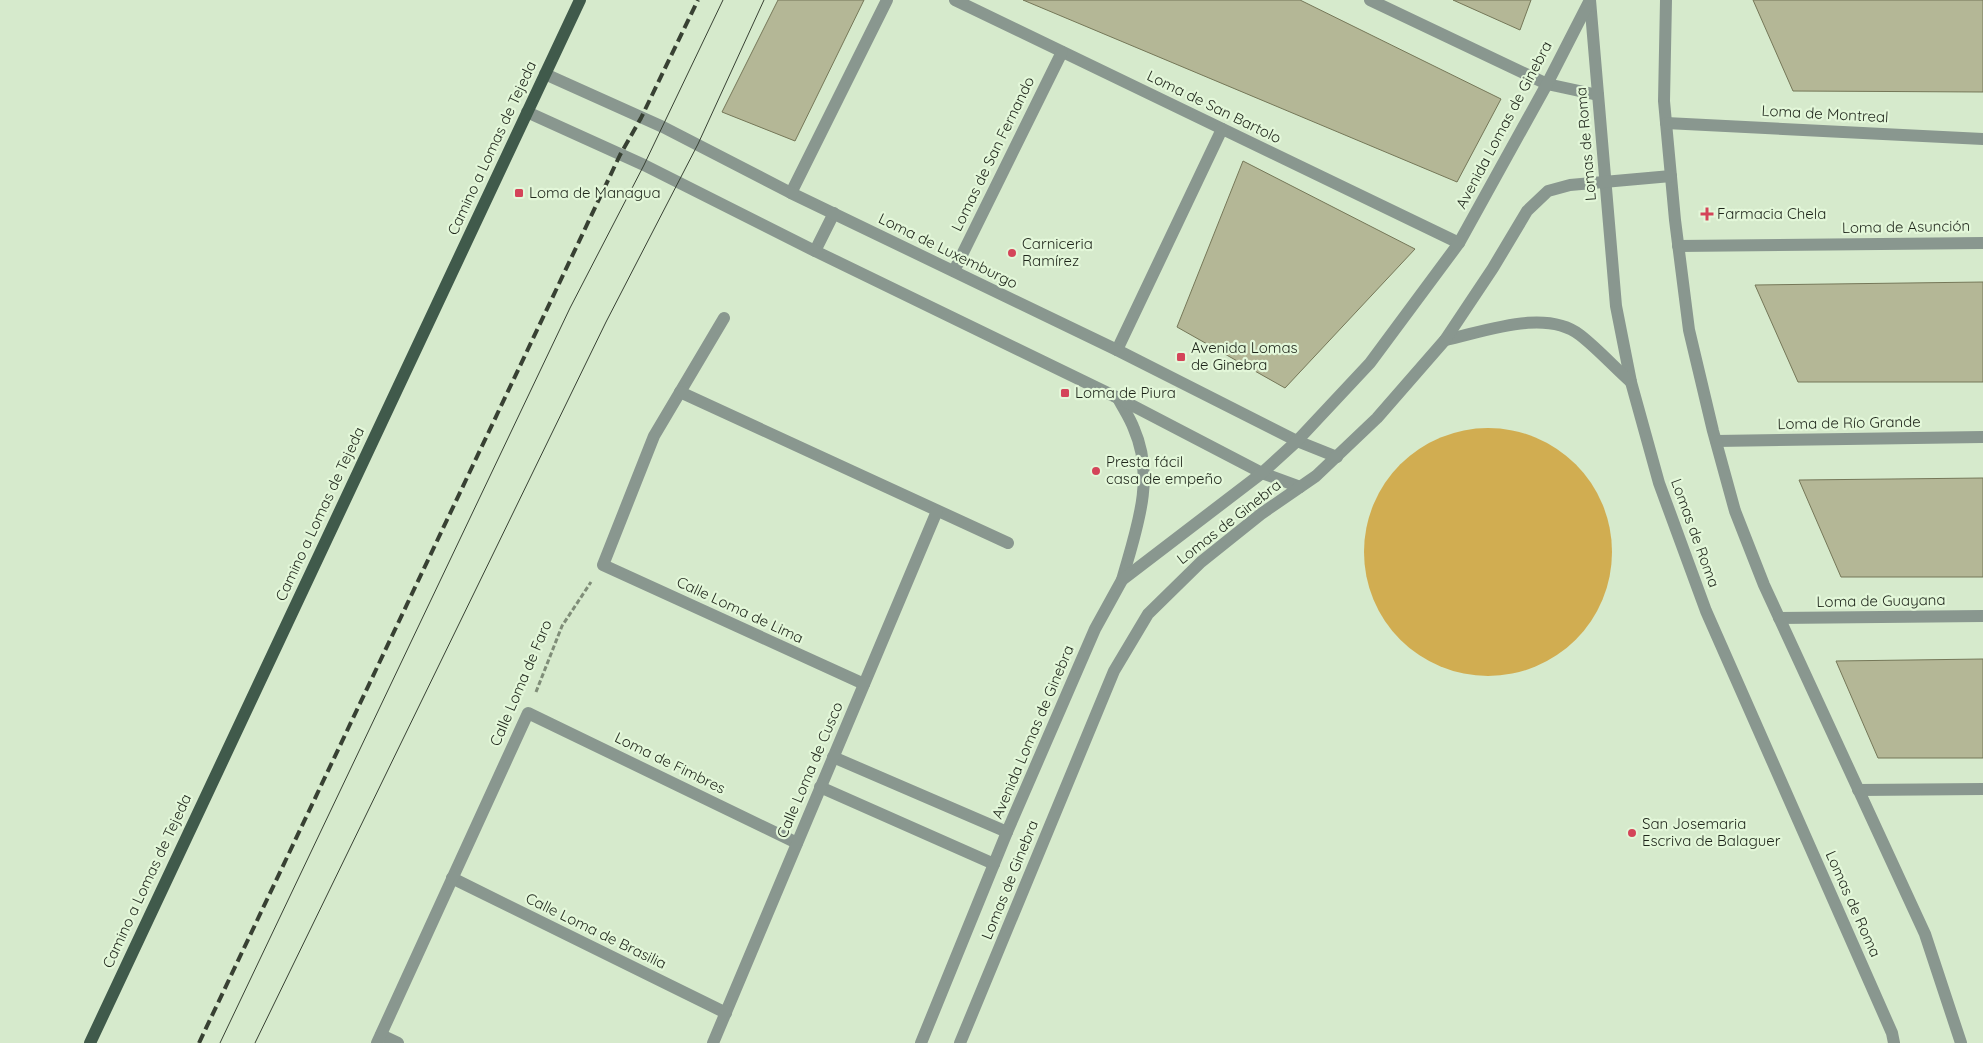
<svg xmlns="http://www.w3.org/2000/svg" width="1983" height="1043" viewBox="0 0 1983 1043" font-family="Quicksand,sans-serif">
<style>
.green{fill:#d1ad51}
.building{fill:#b4b796;stroke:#757758}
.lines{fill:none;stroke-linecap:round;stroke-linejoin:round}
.path{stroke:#7f8d78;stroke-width:3;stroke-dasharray:5 2.5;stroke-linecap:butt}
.minor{stroke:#89978f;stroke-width:12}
.tertiary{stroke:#89978f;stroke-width:12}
.primary{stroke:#405a4b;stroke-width:12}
.tram{stroke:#384133;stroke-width:1}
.rail{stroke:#384133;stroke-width:4;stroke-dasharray:10 5;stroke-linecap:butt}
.poi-dot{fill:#d44459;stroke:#e3f7d9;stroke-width:2}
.labels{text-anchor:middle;stroke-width:4.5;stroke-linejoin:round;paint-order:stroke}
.street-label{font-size:15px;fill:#1f261b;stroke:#e3f7d9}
.poi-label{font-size:15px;fill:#1f261b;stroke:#e3f7d9;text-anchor:start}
</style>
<rect width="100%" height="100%" fill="#d6eacc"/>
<circle class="green" cx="1488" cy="552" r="124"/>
<g class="building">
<polygon points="778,0 864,0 795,141 722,112"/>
<polygon points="1023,0 1300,0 1501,99 1457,182"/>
<polygon points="1453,0 1531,0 1520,30"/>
<polygon points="1753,0 1983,0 1983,92 1793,91"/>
<polygon points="1243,161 1415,249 1285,388 1177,327"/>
<polygon points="1983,282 1983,382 1798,382 1755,285"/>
<polygon points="1983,478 1983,577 1841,577 1799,480"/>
<polygon points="1983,659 1983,758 1878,758 1836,661"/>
</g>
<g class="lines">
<polyline class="path" points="536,692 562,626 591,582"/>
<g class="minor">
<polyline points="955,0 1459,243"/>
<polyline points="1370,0 1547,84 1598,95"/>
<polyline points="791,193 887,0"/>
<polyline points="815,251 834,213"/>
<polyline points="954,271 1062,52"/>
<polyline points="724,318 654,436 603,565 864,684"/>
<polyline points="1117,350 1222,129"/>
<polyline points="680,392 1008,543"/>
<path d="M 1118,398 C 1123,408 1130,418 1134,429 C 1156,479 1136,530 1122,580"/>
<polyline points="1716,441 1983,437"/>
<polyline points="1779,618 1983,616"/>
<polyline points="833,757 1007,832"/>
<polyline points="820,787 994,864"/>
<polyline points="1858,790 1983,789"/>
<polyline points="452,878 726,1013"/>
<polyline points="381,1035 398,1043"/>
<polyline points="377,1043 528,713 797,843"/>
<polyline points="713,1043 937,511"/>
</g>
<g class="tertiary">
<polyline points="1590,0 1616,306 1631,382 1659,483 1706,611 1892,1033 1894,1043"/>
<polyline points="1666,0 1664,101 1675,220 1689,330 1713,431 1735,511 1764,585 1925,934 1961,1043"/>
<polyline points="545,74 663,127 791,193 1117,350 1297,441 1337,457"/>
<polyline points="527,112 644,165 815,251 1118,398 1262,473 1300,487"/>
<polyline points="1666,123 1983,139"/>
<polyline points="1678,246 1983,243"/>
<path d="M 1445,340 C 1484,332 1545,308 1580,335 C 1598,349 1614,367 1631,382"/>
<polyline points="921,1043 1007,832 1095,629 1122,580 1262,473 1297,441 1370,363 1459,243 1547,84 1590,0"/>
<polyline points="960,1043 1114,671 1148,614 1201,562 1261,514 1316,476 1377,418 1445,340 1493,268 1527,211 1548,191 1570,185 1671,176"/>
</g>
<polyline class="primary" points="90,1043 580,0"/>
<g class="tram">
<polyline points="220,1043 570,308 644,165 723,0"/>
<polyline points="255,1043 606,322 698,144 764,0"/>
</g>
<polyline class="rail" points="199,1043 620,155 641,118 698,0"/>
</g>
<g class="poi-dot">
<rect x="514" y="188" width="10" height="10" rx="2.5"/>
<path d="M1704.5 206.5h5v5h5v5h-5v5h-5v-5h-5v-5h5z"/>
<circle cx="1012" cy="253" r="5"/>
<rect x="1176" y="352" width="10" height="10" rx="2.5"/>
<rect x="1060" y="388" width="10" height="10" rx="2.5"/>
<circle cx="1096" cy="471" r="5"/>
<circle cx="1632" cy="833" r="5"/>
</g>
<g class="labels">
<g class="street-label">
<text transform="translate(1214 107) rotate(26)" y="5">Loma de San Bartolo</text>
<text transform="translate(1825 114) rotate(3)" y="5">Loma de Montreal</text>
<text transform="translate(1504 125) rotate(-62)" y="5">Avenida Lomas de Ginebra</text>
<text transform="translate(1586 144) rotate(-95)" y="5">Lomas de Roma</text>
<text transform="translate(492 148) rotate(-65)" y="5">Camino a Lomas de Tejeda</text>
<text transform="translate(993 154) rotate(-64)" y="5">Lomas de San Fernando</text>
<text transform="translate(1906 227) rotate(-1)" y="5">Loma de Asunción</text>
<text transform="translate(948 251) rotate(26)" y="5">Loma de Luxemburgo</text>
<text transform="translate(1849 423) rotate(-1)" y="5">Loma de Río Grande</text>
<text transform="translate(320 514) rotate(-65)" y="5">Camino a Lomas de Tejeda</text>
<text transform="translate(1229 522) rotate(-38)" y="5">Lomas de Ginebra</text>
<text transform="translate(1695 533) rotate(70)" y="5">Lomas de Roma</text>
<text transform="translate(1881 601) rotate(-1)" y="5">Loma de Guayana</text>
<text transform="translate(740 610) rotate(25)" y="5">Calle Loma de Lima</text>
<text transform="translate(521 683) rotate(-67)" y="5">Calle Loma de Faro</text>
<text transform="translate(1033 732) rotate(-67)" y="5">Avenida Lomas de Ginebra</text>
<text transform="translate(670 763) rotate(26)" y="5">Loma de Fimbres</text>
<text transform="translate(810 770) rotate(-67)" y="5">Calle Loma de Cusco</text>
<text transform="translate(1010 880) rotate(-68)" y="5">Lomas de Ginebra</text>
<text transform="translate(147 881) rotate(-65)" y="5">Camino a Lomas de Tejeda</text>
<text transform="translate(1853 904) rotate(66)" y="5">Lomas de Roma</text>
<text transform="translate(596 931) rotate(26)" y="5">Calle Loma de Brasilia</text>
</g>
<g class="poi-label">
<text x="529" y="198">Loma de Managua</text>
<text x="1717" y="219">Farmacia Chela</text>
<text x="1022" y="249">Carniceria<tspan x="1022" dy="17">Ramírez</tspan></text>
<text x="1191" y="353">Avenida Lomas<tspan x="1191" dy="17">de Ginebra</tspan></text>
<text x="1075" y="398">Loma de Piura</text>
<text x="1106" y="467">Presta fácil<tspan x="1106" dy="17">casa de empeño</tspan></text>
<text x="1642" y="829">San Josemaria<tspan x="1642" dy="17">Escriva de Balaguer</tspan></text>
</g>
</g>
</svg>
